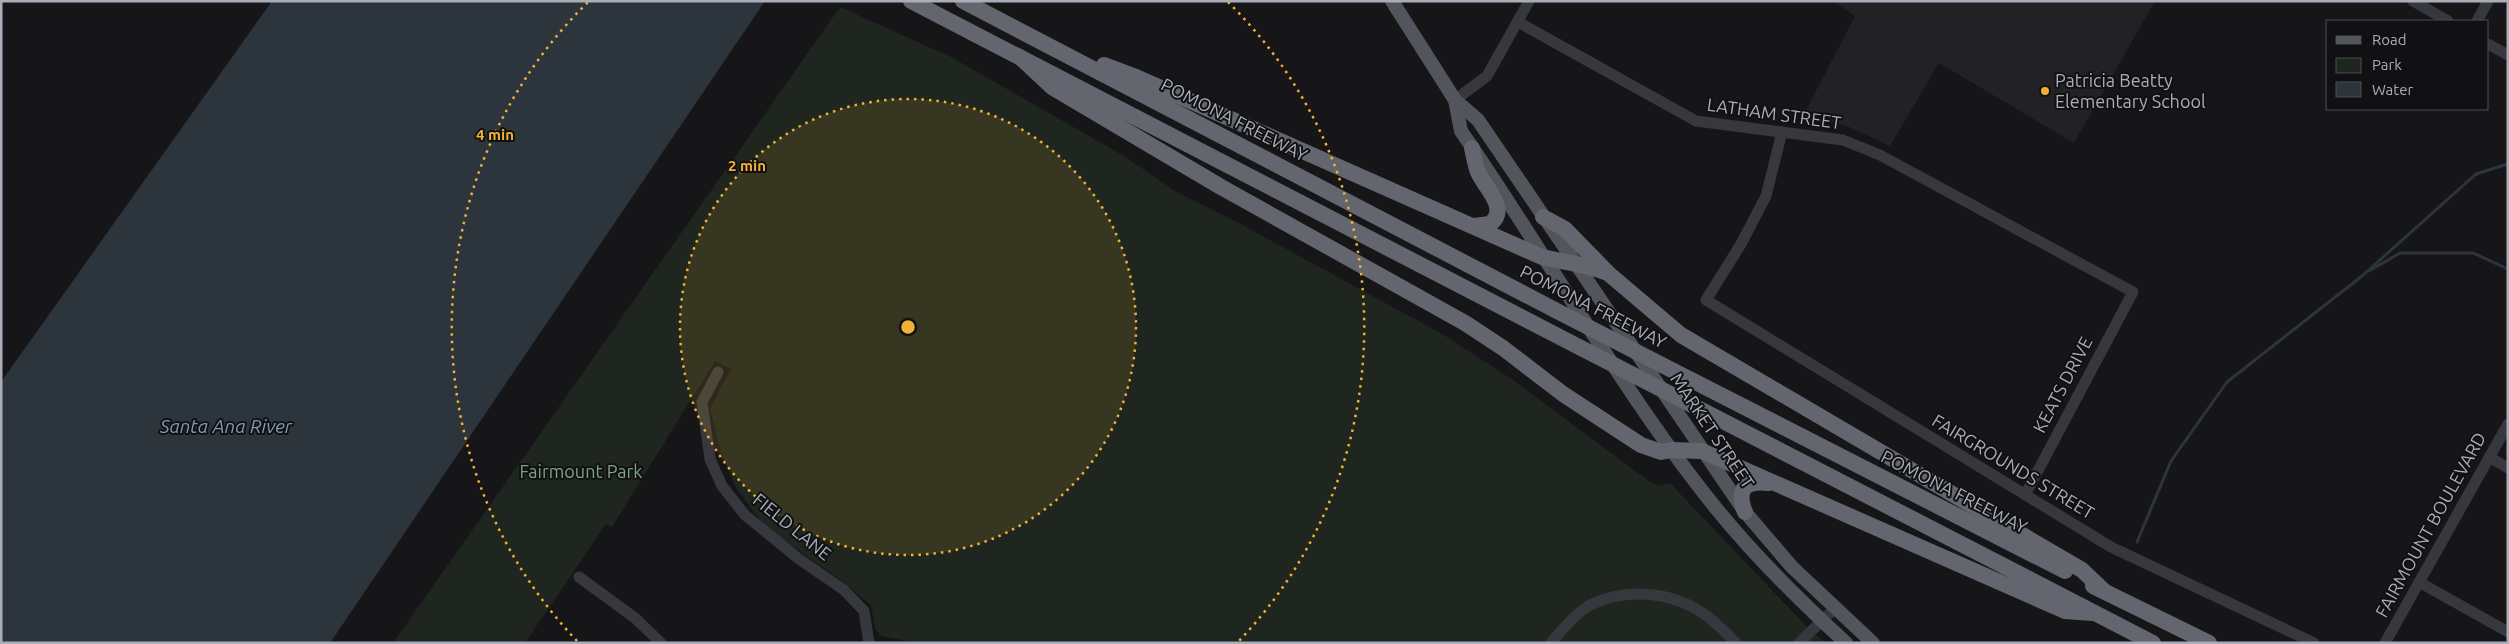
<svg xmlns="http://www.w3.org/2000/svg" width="2509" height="644" viewBox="0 0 2509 644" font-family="Ubuntu,sans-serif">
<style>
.built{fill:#222225}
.green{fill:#1e261f}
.water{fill:#2c353c}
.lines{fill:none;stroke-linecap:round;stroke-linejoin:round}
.stream{stroke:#2c353c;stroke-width:3}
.minor{stroke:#37383d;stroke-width:11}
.major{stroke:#53555c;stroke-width:14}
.highway{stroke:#63666e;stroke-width:16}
.highway-bridge{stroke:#63666e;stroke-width:16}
.ring{fill:none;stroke:#f2b134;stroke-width:2.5;stroke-dasharray:2.5 5}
.poi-dot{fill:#f2b134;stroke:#111113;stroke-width:2}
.labels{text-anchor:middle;stroke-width:4;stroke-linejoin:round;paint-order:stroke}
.poi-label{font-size:18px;fill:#a8adb8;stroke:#111113;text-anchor:start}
.street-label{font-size:18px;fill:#a8adb8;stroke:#111113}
.park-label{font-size:18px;fill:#7fa381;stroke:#111113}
.water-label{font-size:19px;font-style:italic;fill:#7f9bb3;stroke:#111113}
.centre{fill:#f2b134;stroke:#111113;stroke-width:2.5}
.ring-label{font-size:15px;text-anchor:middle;font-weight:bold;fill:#f2b134;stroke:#111113;stroke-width:4;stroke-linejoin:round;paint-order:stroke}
</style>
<rect width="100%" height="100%" fill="#161618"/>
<polygon class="built" points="1833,1 2155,1 2074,143 1939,63 1890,146 1847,126 1802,118 1855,16"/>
<polygon class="green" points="840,7 951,57 1124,156 1178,193 1235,221 1444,335 1510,378 1649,481 1659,486 1670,483 1812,632 1827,643 918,643 881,636 875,628 871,605 838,578 766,528 736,488 721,453 710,409 731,369 715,361 612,527 606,524 525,643 393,643"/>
<polygon class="water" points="272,1 765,1 330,643 1,643 1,382"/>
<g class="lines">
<g class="stream">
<polyline points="2369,271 2400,253 2473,253 2508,269"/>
<polyline points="2137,542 2171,461 2227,382 2362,276 2476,174 2508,164"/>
</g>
<g class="minor">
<polyline points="2413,1 2448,21"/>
<polyline points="2477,21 2488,1"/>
<polyline points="1518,22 1696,121 1843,140 1880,155 2133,292 2025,495"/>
<polyline points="2488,44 2508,55"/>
<polyline points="1455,100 1487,76 1529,1"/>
<polyline points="1782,132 1766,196 1741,244 1706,300 2111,547 2314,643"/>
<polyline points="718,372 702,402 710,459 722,486 745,515 799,559 844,590 864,611 869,643"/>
<polyline points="2489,457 2508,468"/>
<polyline points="579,577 635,618 661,643"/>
<polyline points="2419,582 2508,632"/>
<path d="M 1551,643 C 1562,630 1576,613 1590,605 C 1624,588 1669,591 1701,612 C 1714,620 1725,632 1736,643"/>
<polyline points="1799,643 1835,608"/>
<polyline points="2385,643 2508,424"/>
</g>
<g class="major">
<polyline points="1392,1 1455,100 1478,120 1745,512 1792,567 1873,643"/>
<path d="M 1455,100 L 1461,131 C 1547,255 1620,389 1715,507 C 1754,555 1800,601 1846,643"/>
</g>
<g class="highway">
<polyline points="911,1 1581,348"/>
<polyline points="963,1 1555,310"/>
<polyline points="1020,57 1052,87 1221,187 1465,323 1503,348 1563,394 1641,445 1661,452 1672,450 1702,451 2065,611 2093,613"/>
<path d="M 1104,65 L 1136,77 L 1542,257 C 1563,262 1585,264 1605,272"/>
<path d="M 1472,148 C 1474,156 1475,165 1478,172 C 1485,188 1510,209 1490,224 L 1474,226"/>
<polyline points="1543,217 1565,229 1609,274 1681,335 2082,570 2103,590"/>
<polyline points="1662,365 2065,571"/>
<polyline points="1686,402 2153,643"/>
<path d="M 1745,512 C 1736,489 1745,480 1769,483"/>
<polyline points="2093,586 2209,643"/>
</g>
<g class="highway-bridge">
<polyline points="1555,310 1662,365"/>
<polyline points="1581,348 1686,402"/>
</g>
</g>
<circle cx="908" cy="327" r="228" fill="#f2b134" fill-opacity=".12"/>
<g class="ring">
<circle cx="908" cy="327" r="228"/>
<path d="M577 641A456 456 0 0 1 588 2M1228 2A456 456 0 0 1 1239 641"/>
</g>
<circle class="poi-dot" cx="2045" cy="91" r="5"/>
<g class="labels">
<g class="poi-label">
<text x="2055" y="87">Patricia Beatty<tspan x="2055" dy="21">Elementary School</tspan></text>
</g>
<g class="street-label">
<text transform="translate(1774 114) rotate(8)" y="6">LATHAM STREET</text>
<text transform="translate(1234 120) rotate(27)" y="6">POMONA FREEWAY</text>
<text transform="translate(1593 307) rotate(27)" y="6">POMONA FREEWAY</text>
<text transform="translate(2063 385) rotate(-62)" y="6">KEATS DRIVE</text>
<text transform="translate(1712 431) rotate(56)" y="6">MARKET STREET</text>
<text transform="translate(2013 467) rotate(31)" y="6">FAIRGROUNDS STREET</text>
<text transform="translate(1954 492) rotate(27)" y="6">POMONA FREEWAY</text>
<text transform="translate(2431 525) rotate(-61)" y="6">FAIRMOUNT BOULEVARD</text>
<text transform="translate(792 527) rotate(39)" y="6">FIELD LANE</text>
</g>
<g class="park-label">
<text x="581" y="478">Fairmount Park</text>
</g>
<g class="water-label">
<text x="226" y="433">Santa Ana River</text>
</g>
</g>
<circle cx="908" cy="327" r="8" class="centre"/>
<g class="ring-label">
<text x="495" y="140">4 min</text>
<text x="747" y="171">2 min</text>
</g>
<rect width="2509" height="644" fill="none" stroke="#a8adb8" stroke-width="5"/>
<rect x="2326" y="20" width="162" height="90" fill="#111113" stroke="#4d4f55"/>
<rect x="2336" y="36" width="25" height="8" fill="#53555c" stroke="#4d4f55"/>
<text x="2372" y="45" font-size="15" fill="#a8adb8">Road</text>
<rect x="2336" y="58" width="25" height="15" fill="#1e261f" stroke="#4d4f55"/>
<text x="2372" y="70" font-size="15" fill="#a8adb8">Park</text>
<rect x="2336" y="82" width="25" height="15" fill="#2c353c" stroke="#4d4f55"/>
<text x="2372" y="95" font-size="15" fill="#a8adb8">Water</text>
</svg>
